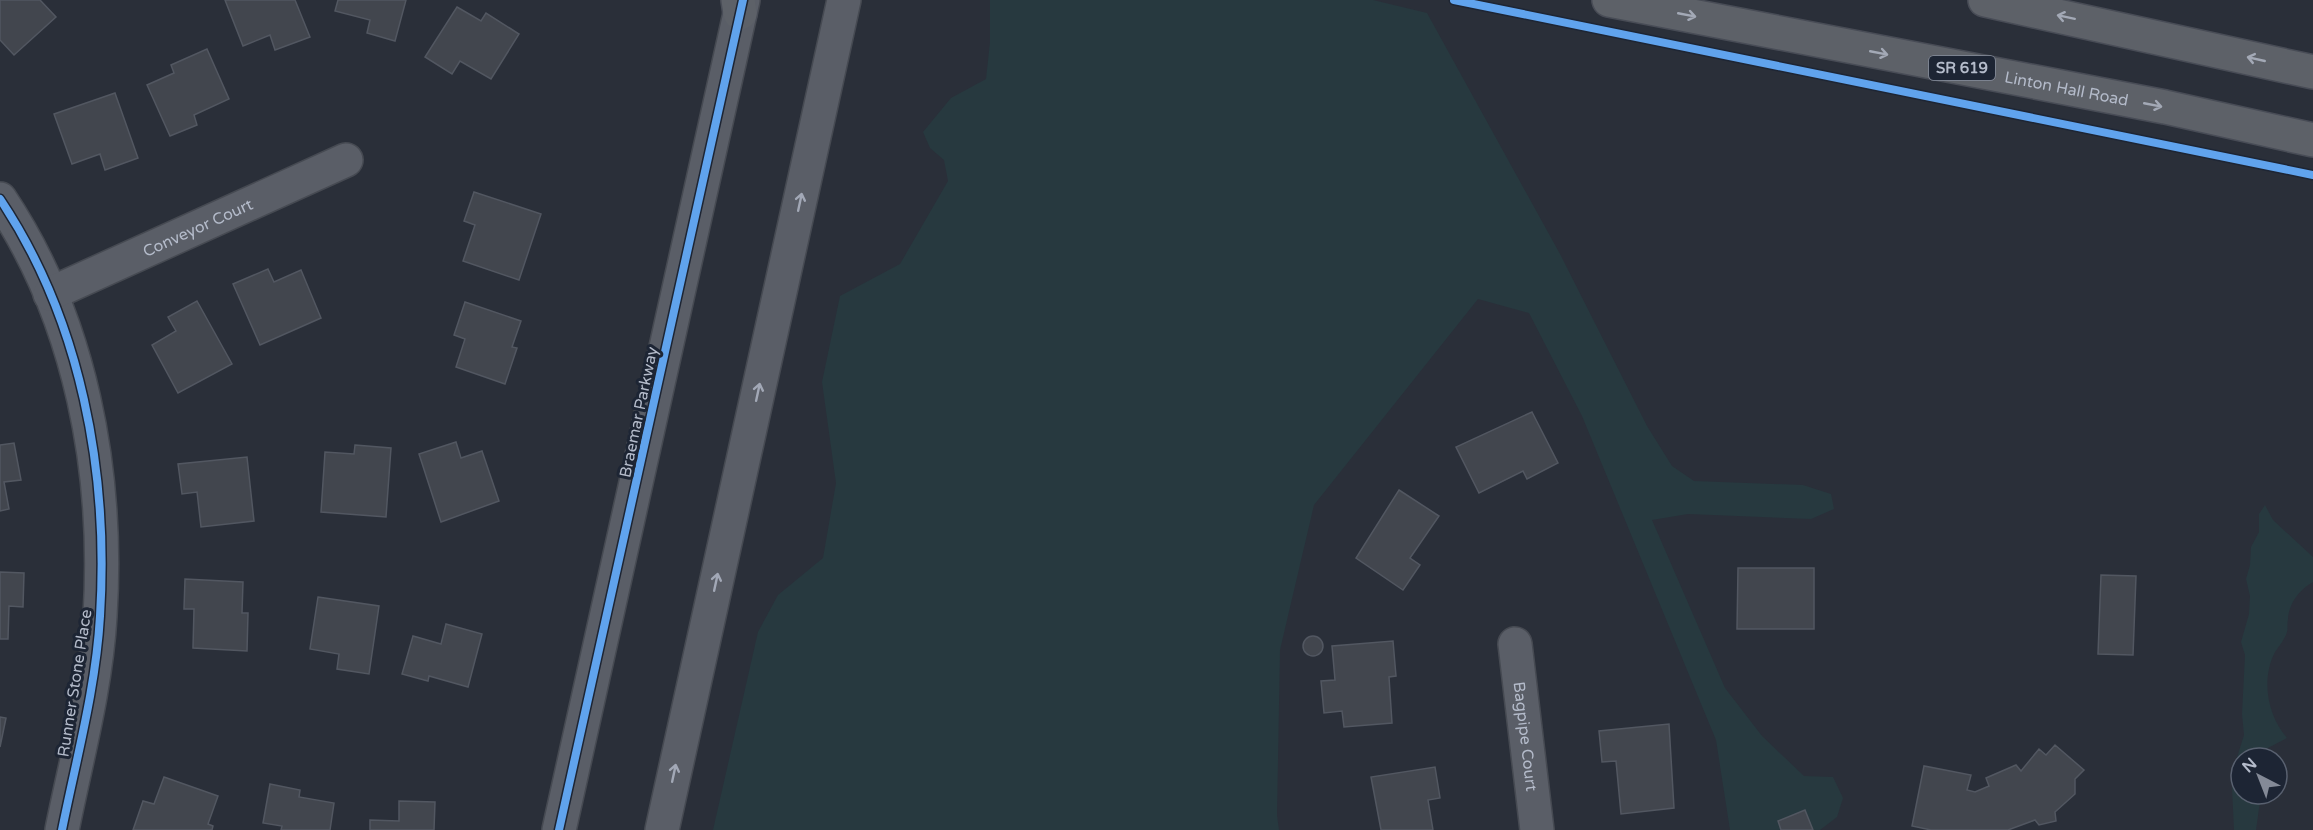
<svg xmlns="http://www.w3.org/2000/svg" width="2313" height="830" viewBox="0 0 2313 830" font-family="'Varela Round',sans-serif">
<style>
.green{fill:#27393f}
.building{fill:#42464e;stroke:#525761;stroke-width:1.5}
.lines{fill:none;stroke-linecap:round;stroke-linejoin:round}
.minor-casing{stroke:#464a52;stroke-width:36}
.tertiary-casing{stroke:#464a52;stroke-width:36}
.primary-casing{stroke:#484c56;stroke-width:36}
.minor{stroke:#5a5e67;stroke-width:33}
.tertiary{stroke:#5a5e67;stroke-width:33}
.primary{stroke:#5d6168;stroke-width:33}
.cycleway-casing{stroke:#1d2534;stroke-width:11}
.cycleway{stroke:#60a3ed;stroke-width:8}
.oneway{stroke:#a3a9b6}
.oneway2{stroke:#a2a8b6}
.labels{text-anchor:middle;stroke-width:6;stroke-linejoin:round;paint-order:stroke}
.shield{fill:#1d2534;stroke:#878e9d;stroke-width:1.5}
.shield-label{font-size:15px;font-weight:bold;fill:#b4bbca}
.street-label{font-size:16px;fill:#b4bbca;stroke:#1d2534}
</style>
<rect width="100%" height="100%" fill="#2a2f39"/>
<g class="green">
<polygon points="990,0 1373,0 1427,13 1560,254 1647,426 1672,466 1694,481 1803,485 1831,494 1834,509 1811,519 1688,514 1652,520 1725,688 1762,736 1804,776 1833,777 1843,798 1837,817 1820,830 1730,830 1716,740 1582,416 1529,313 1478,299 1314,505 1280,650 1277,815 1279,830 713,830 758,632 778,595 823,558 836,483 822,382 840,296 900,264 948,181 944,160 930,148 923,132 951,98 986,79 990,42"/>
<path d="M 2265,505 L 2273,520 L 2313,557 L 2313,582 C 2300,589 2289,603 2288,619 C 2287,623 2288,628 2287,632 C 2285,639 2279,646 2275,652 C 2261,679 2267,715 2287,738 L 2266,749 L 2265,758 L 2241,758 L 2241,794 L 2261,794 L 2256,830 L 2234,830 L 2232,788 L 2234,767 L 2244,735 L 2242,714 L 2245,655 L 2241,642 L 2249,614 L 2250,596 L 2246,579 L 2250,565 L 2251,547 L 2259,532 L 2259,514 Z"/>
</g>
<g class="building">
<polygon points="0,0 40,0 56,17 14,55 0,40"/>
<polygon points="225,0 295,0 310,37 275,50 270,35 243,46"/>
<polygon points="338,0 406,0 395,41 367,33 370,20 335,11"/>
<polygon points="457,7 481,21 486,13 519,34 491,79 460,61 452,74 425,57"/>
<polygon points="207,49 229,99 194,115 197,125 170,136 147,85 174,73 171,65"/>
<polygon points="115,93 138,158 105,170 100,154 72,164 54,114"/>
<polygon points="474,192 541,214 519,280 463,261 475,225 464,221"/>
<polygon points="268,269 274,282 301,270 321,318 260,345 233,284"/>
<polygon points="197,301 232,364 178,393 152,345 176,331 168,317"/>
<polygon points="465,302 521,321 512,347 517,348 505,384 456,367 465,339 454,335"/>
<polygon points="1532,412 1558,463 1527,479 1523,471 1479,493 1456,447"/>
<polygon points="456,442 461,458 482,451 499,501 441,522 419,454"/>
<polygon points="14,443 21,480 4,482 9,509 0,511 0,445"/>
<polygon points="355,445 391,448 386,517 321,512 325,452 354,454"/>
<polygon points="247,457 254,521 201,527 197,492 182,494 178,464"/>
<polygon points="1399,490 1439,516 1410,558 1420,565 1403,590 1356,558"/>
<polygon points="1738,568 1814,568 1814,629 1737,629"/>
<polygon points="0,572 24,573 23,607 9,606 8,639 0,639"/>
<polygon points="2101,575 2136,576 2133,655 2098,654"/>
<polygon points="185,579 243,582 242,613 248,613 247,651 193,648 194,609 184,609"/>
<polygon points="318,597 379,606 369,674 337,669 339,654 310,649"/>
<polygon points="446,624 482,634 468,687 429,676 428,681 402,674 413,636 441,644"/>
<circle cx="1313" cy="646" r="10"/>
<polygon points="1393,641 1396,676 1389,677 1392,723 1344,727 1342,711 1324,713 1321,681 1335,680 1332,646"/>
<polygon points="0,717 6,718 0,747"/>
<polygon points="1669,724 1674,808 1621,814 1616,761 1602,762 1599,731"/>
<polygon points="2055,745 2084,770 2075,779 2075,794 2055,812 2056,821 2039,825 2035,820 2008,830 1931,830 1912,826 1924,766 1971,775 1967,790 1975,792 1989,786 1986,778 2016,765 2021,771 2039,749 2046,755"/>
<polygon points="1435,767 1440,798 1428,800 1433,830 1381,830 1371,777"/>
<polygon points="164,777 218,796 208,824 213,826 212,830 133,830 143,801 154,804"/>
<polygon points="270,784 300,790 299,797 334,803 330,830 281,830 282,826 263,823"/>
<polygon points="399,801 435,802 434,830 370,830 370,820 399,821"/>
<polygon points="1805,810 1813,830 1781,830 1778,821"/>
</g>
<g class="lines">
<defs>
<g id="minor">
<path d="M 0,199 C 81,320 109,472 100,616 C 96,688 76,760 62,830"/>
<path id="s1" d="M 50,294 L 346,160"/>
<path id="s2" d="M 1515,644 L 1537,830"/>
</g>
<g id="tertiary">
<polyline points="559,830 743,0"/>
<polyline points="662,830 844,0"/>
</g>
<g id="primary">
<polyline points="738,0 740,13"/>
<path id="s3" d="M 1609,0 L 2165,107 L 2313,140"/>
<polyline points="1985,0 2313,72"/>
</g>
</defs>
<use href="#minor" class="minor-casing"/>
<use href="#tertiary" class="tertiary-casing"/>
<use href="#primary" class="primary-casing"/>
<use href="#minor" class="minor"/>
<use href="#tertiary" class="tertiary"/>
<use href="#primary" class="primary"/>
<defs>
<g id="cycleway">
<polyline points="1454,0 2313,175"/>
<path d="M 0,199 C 81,320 109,472 100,616 C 96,688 76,760 62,830"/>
<polyline points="559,830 743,0"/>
</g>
</defs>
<use href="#cycleway" class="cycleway-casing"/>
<use href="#cycleway" class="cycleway"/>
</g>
<defs><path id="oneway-shaft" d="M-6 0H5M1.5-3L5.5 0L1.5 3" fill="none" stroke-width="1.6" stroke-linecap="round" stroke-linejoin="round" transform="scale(1.5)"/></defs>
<g class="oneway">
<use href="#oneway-shaft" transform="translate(1687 15) rotate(11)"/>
<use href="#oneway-shaft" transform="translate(2066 17) rotate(-168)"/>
<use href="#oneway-shaft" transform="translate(1879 53) rotate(11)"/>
<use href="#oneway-shaft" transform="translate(2256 59) rotate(-167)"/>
<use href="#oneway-shaft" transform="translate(2153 105) rotate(11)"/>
</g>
<g class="oneway2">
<use href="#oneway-shaft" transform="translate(800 202) rotate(-78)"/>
<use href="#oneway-shaft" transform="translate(758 392) rotate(-78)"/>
<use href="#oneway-shaft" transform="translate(716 582) rotate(-78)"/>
<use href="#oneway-shaft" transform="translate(674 773) rotate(-78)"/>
</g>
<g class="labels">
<rect class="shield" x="1929" y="56" width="66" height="24" rx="4.5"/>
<g class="shield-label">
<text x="1962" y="73">SR 619</text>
</g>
<g class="street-label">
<text dy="6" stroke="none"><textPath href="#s3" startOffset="466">Linton Hall Road</textPath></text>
<text dy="6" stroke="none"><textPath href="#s1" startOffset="162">Conveyor Court</textPath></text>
<text transform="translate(638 412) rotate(-78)" y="6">Braemar Parkway</text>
<text transform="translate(74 683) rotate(-81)" y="6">Runner Stone Place</text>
<text dy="6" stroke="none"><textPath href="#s2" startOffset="93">Bagpipe Court</textPath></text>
</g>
</g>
<g transform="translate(2259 776) rotate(318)"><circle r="28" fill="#1d2534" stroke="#596170" stroke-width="1.5"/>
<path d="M0-4.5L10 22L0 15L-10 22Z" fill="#848a97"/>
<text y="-9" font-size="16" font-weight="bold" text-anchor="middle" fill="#b4bbca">N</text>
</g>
</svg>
